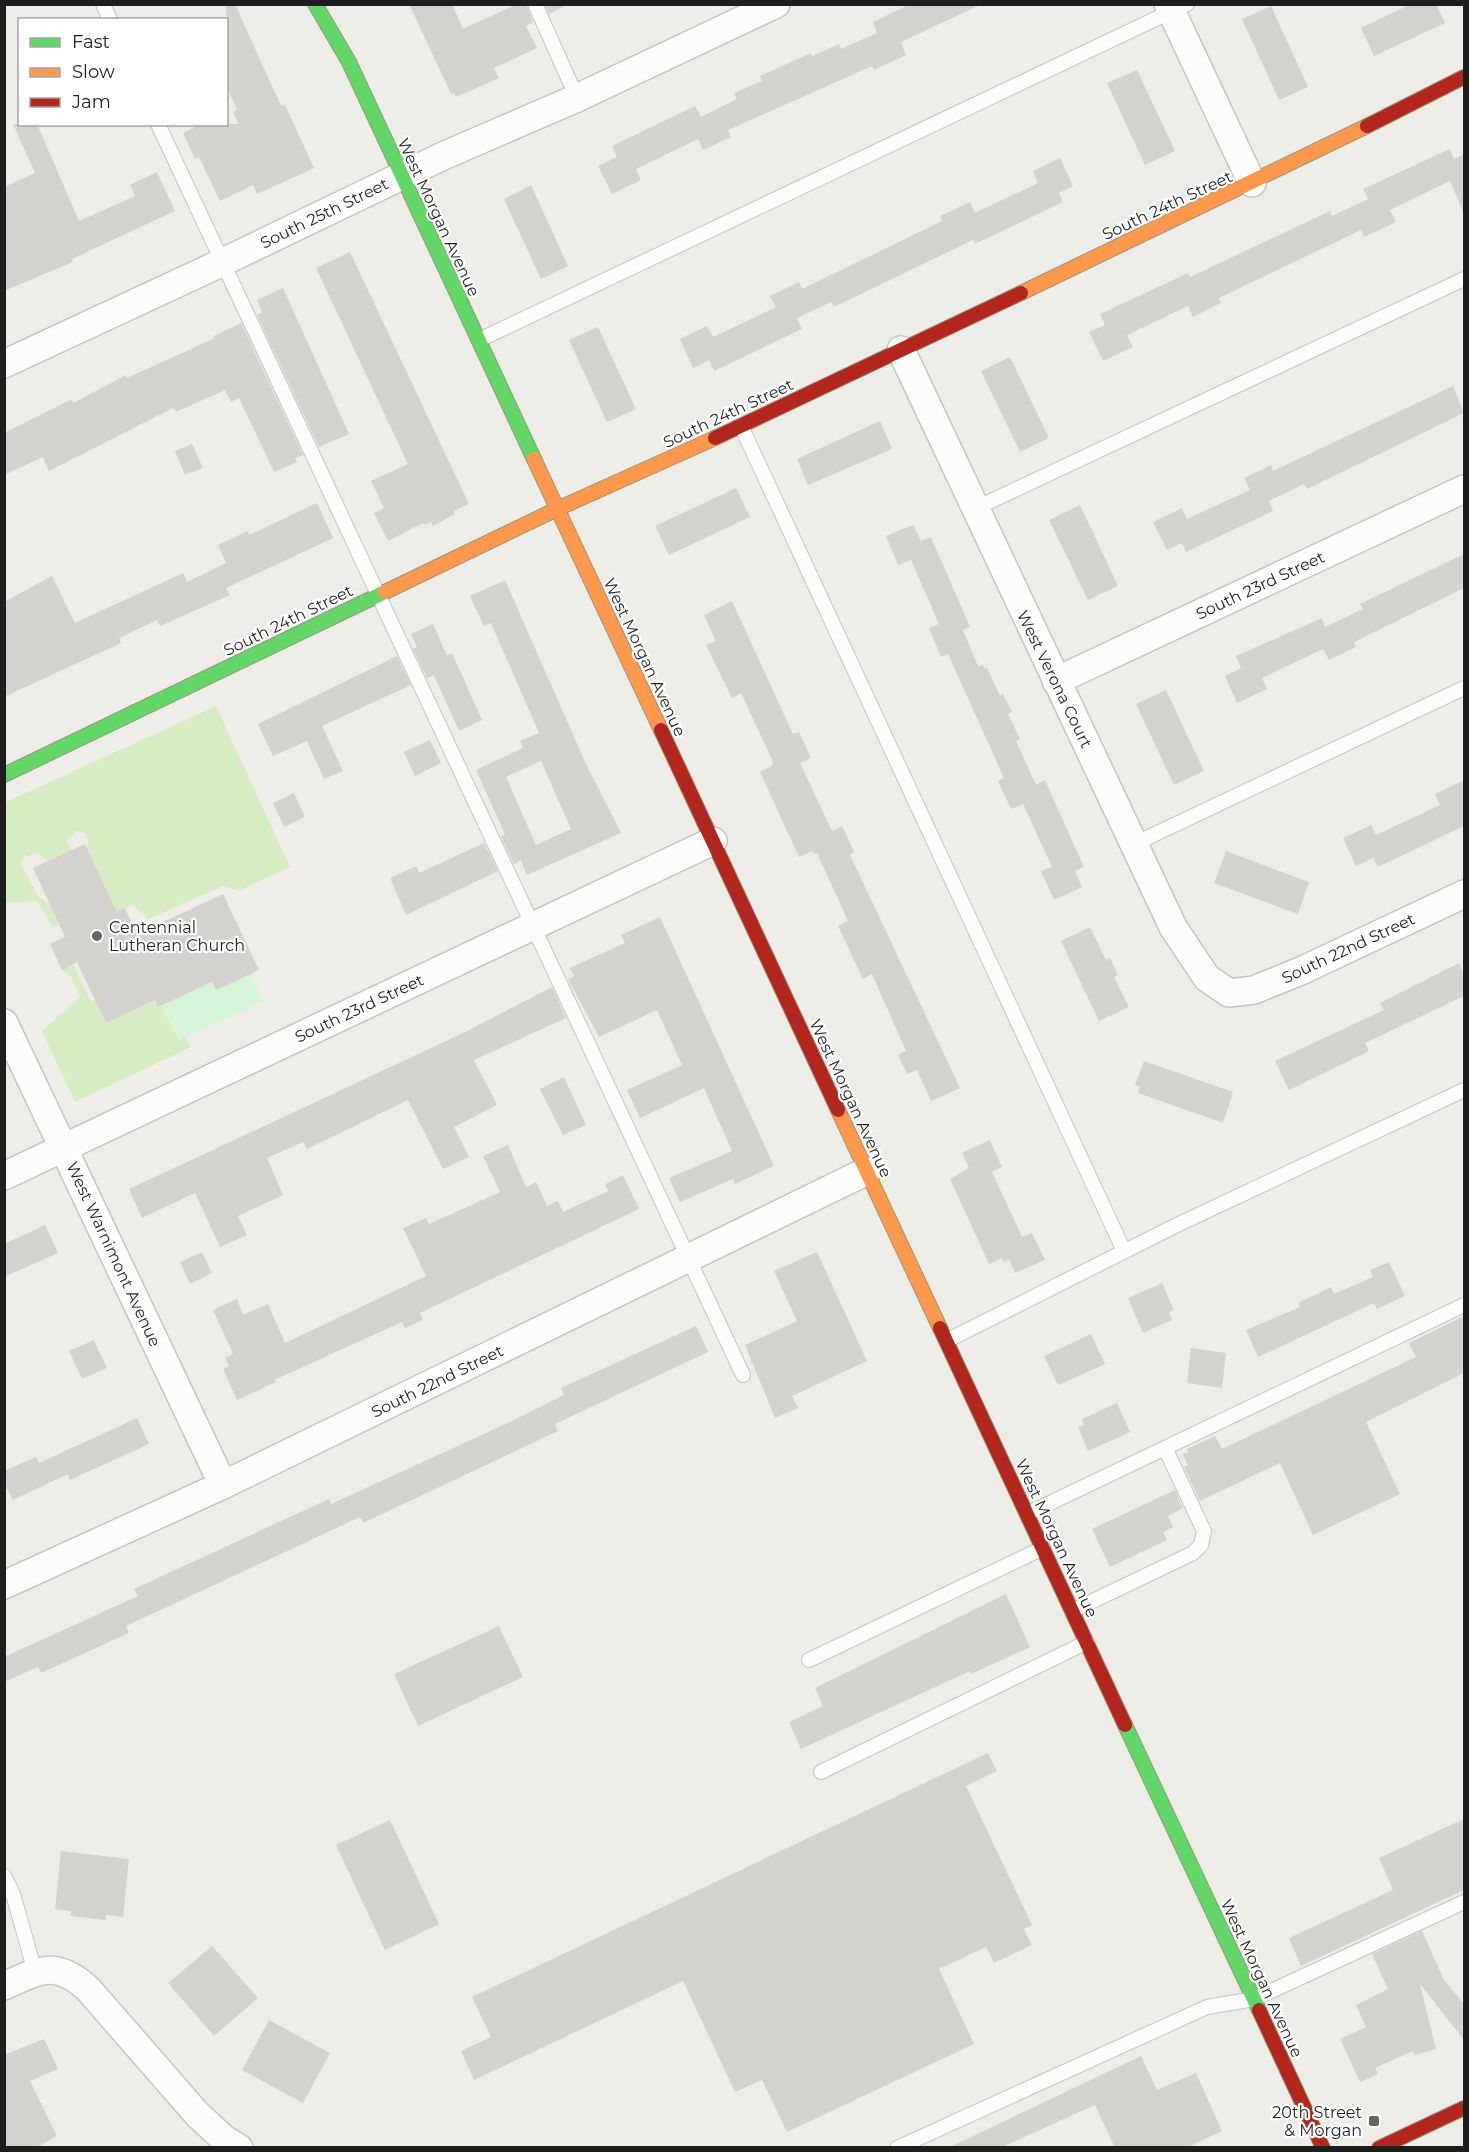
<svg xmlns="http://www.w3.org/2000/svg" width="1469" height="2152" viewBox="0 0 1469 2152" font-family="Montserrat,sans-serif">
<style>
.grass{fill:#d6edc3}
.park{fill:#d3f5d5}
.building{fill:#d3d2ce;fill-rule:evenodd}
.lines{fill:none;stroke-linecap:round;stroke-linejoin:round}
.lane-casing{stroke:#c5c5c3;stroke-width:16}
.street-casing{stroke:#c5c5c3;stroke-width:30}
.fast-casing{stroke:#94977e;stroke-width:16}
.slow-casing{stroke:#94977e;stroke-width:16}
.jam-casing{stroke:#94977e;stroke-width:16}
.lane{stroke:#fcfcfb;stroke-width:14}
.street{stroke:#fcfcfb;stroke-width:27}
.fast{stroke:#63d668;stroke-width:14}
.slow{stroke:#ff974d;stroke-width:14}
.jam{stroke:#b3261e;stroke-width:14}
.poi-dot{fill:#666664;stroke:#fff;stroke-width:2}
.labels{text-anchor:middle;stroke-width:4.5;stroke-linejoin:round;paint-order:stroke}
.street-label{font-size:16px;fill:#1e1e1e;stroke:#fff}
.poi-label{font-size:16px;fill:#1e1e1e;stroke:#fff;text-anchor:start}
</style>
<rect width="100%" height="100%" fill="#edece7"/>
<g class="grass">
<polygon points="216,706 290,867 238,891 223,886 149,919 133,905 117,912 87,847 88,841 84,833 78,831 67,840 71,851 49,861 36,853 23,858 21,864 38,896 49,903 59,925 52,927 37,901 5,903 4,803"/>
<polygon points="73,964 91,1002 95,1000 106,1023 155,1000 158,1007 162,1006 179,1040 186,1037 191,1047 75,1102 42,1031 80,997 71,977 62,970"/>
</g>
<polygon class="park" points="251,974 264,1001 179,1040 162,1006 212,982 216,990"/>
<g class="building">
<polygon points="226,4 235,4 281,106 285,105 314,168 257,194 253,185 220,201 199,157 195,159 183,133 202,124 239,124 233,112 237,109 226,86"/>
<polygon points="409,4 452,4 463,29 517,4 526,4 533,22 526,26 537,48 494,68 499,78 456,97 454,93 451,94"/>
<polygon points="545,4 569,4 549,14"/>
<polygon points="910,4 982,4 901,42 906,55 874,70 872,66 728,130 731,137 703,150 698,139 636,169 641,180 612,194 598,166 617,157 612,146 695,106 701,117 737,99 734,93 762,81 760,76 811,53 812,56 839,44 841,49 877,33 873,22"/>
<polygon points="1411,4 1436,4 1445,23 1374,56 1361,28"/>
<polygon points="1271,6 1308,87 1279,100 1242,19"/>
<polygon points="1137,70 1175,151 1145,165 1107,83"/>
<polygon points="13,124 37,124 79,221 135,196 130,185 157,172 175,211 72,259 73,262 4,291 4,187 35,173"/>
<polygon points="1450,149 1454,159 1464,154 1464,214 1450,181 1390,210 1396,222 1364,237 1361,230 1219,298 1221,303 1193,317 1188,306 1127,335 1133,347 1103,361 1089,332 1105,325 1100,314 1188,273 1190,277 1330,211 1332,216 1368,199 1363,189"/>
<polygon points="1060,158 1073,186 1059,193 1063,202 975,244 973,240 834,307 831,302 797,318 802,329 714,371 709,360 693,368 680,339 707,326 713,337 776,307 770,296 799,282 802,289 942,221 940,216 970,202 975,213 1038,183 1033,171"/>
<polygon points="531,185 568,266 541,279 504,199"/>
<polygon points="350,252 469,504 454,511 455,514 433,526 431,522 424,525 423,523 388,541 374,513 384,508 371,481 408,464 316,268"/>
<polygon points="283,288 349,434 319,447 257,315 262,312 257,300"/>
<polygon points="241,323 303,455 295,458 297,462 274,472 239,398 231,402 225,390 176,412 173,408 49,471 43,457 4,475 4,433 72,399 73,403 126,375 127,378 215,338 214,336"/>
<polygon points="598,327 636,409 607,422 569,340"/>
<polygon points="1010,357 1049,438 1020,452 981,371"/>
<polygon points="1453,386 1464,413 1307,489 1304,484 1269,501 1273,511 1186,552 1182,543 1167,550 1153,522 1182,508 1187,519 1250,490 1244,478 1271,465 1273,471"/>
<polygon points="880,421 892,449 808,485 797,459"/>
<polygon points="192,444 203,468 185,475 175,451"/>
<polygon points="736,488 750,517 669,555 655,526"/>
<polygon points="317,503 333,538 226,588 230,595 160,626 157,620 119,638 121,643 4,697 4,602 52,576 75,623 183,573 187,582 226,563 218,545 248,531 249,535"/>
<polygon points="1080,505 1118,586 1088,600 1049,520"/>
<polygon points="913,525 921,541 931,537 970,627 963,630 978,666 983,665 985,669 987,668 1000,696 1003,694 1012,712 1008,714 1020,739 1016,741 1036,785 1045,780 1084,867 1075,871 1082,887 1054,900 1041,871 1052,867 1023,804 1011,809 998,781 1004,778 948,654 941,657 929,628 939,624 911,560 898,565 886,536"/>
<polygon points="1464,554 1464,588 1354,642 1356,647 1329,660 1323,649 1262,678 1267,689 1237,703 1225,676 1241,668 1236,656 1322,618 1325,627 1363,609 1360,604"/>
<path d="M 505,580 L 585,762 L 621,833 L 527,875 L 521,860 L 514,864 L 501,836 L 505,834 L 476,770 L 523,748 L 520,741 L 539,733 L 491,623 L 484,626 L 470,596 ZM 541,761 L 571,829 L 536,845 L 506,777 Z"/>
<polygon points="732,601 793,734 799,732 811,758 800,763 832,831 842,826 854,852 850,855 960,1088 931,1101 917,1070 907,1074 898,1055 906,1051 872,974 863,979 838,926 848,921 817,853 814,854 812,851 799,857 760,772 772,766 773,762 741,693 732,698 706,645 716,641 704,615"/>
<polygon points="433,624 447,656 452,653 482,720 459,731 434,675 427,678 413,649 417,647 411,634"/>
<polygon points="397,656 411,685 322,726 343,771 324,779 307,741 273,756 258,724"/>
<polygon points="1166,690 1204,771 1174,785 1136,704"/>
<polygon points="430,740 441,763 415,776 404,752"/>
<polygon points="1464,780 1464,826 1378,867 1373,858 1356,866 1343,838 1371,825 1376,835 1440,805 1435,794"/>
<polygon points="294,793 305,817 284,827 273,803"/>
<polygon points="484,843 498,871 406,915 390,878 417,866 419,873"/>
<polygon points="85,844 117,912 125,908 137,934 223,894 259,970 216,990 212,982 158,1007 155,1000 106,1023 77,962 62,970 50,944 65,937 33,868"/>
<polygon points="1226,851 1309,882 1298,914 1214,883"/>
<polygon points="660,917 774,1166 735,1184 733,1179 680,1202 669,1178 732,1151 704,1088 640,1118 627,1090 682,1065 657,1010 599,1037 568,979 574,976 570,968 625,943 621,935"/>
<polygon points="1090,927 1106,960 1110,958 1118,975 1114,977 1129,1007 1099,1021 1061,941"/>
<polygon points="1459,963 1464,974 1464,996 1365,1043 1369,1051 1289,1090 1275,1061 1384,1010 1380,1003"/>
<polygon points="552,987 566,1018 474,1060 497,1105 454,1127 469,1157 443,1169 408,1100 307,1149 303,1142 267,1158 283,1195 238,1216 247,1235 220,1247 195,1193 142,1218 129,1189 461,1034"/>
<polygon points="1144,1061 1233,1092 1223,1123 1138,1093 1140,1087 1135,1085"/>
<polygon points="564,1077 586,1125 563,1135 540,1089"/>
<polygon points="990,1140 1002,1167 992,1172 1022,1237 1032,1233 1045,1260 1015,1273 1009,1259 1004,1262 1002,1258 989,1264 950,1179 969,1168 962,1153"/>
<polygon points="508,1145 526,1187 536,1182 547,1206 558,1201 563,1212 608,1191 605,1184 623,1175 639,1209 420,1313 423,1320 405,1328 402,1322 274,1380 276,1382 237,1400 223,1369 229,1366 225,1358 233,1354 213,1310 237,1299 243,1315 268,1304 285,1343 426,1276 403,1228 426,1218 429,1224 500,1192 483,1156"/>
<polygon points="45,1225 58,1253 4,1277 4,1244"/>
<polygon points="202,1252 212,1273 190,1284 180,1262"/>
<polygon points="817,1252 867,1361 792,1396 798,1408 775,1418 745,1345 797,1321 774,1271"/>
<polygon points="1389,1262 1405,1296 1377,1309 1374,1303 1258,1357 1246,1330 1300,1307 1298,1303 1331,1287 1334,1294 1373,1277 1370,1270"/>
<polygon points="1162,1283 1174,1310 1169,1312 1172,1320 1143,1333 1128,1298"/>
<polygon points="1464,1316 1464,1373 1366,1422 1400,1494 1313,1535 1280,1463 1200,1501 1184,1467 1188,1465 1183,1454 1188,1452 1187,1449 1215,1436 1222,1449 1416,1357 1409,1343"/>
<polygon points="696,1326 708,1352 555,1424 558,1431 363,1523 360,1517 126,1626 129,1633 41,1673 38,1667 4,1682 4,1657 138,1596 134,1589 329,1499 331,1504 512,1421 564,1395 561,1388"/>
<polygon points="1091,1334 1105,1364 1058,1385 1044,1356"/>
<polygon points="94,1340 107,1368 82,1379 69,1351"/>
<polygon points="1191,1348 1226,1353 1222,1388 1187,1383"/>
<polygon points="1117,1403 1130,1432 1088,1451 1078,1427 1084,1425 1082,1419"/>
<polygon points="137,1418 149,1444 70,1480 68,1474 13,1500 4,1483 4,1471 36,1457 39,1463"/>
<polygon points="1175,1490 1183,1508 1168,1516 1173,1527 1163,1532 1167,1540 1110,1567 1092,1529"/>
<polygon points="1006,1594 1030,1647 971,1674 970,1671 801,1749 789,1722 823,1706 815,1688"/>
<polygon points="499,1626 523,1677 418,1726 394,1674"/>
<polygon points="988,1753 997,1771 966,1786 1032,1925 1024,1929 1032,1945 994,1963 986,1947 939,1969 974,2044 787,2132 762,2080 735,2092 683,1981 474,2080 461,2051 491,2037 472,1997"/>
<polygon points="1464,1819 1464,1890 1301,1966 1289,1938 1393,1890 1379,1858"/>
<polygon points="390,1820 439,1924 385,1950 336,1845"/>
<polygon points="61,1851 129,1859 123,1917 106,1915 106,1920 71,1916 71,1911 55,1909"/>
<polygon points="1422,1931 1444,1980 1464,2004 1464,2040 1420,1984 1436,2049 1415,2055 1413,2051 1375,2068 1378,2074 1360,2082 1340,2039 1366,2027 1356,2005 1388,1989 1372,1954"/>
<polygon points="212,1946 258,1998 214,2036 168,1983"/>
<polygon points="269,2020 330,2053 303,2103 242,2070"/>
<polygon points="44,2039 58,2069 30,2081 57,2136 35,2148 4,2148 4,2055"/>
<polygon points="1141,2056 1157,2090 1196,2073 1222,2131 1186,2148 1115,2148 1095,2105 1000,2148 948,2148"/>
</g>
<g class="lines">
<defs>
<g id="lane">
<polyline points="103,4 110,20"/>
<polyline points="535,4 577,98"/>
<polyline points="158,124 743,1375"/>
<polyline points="479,340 1187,4"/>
<polyline points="741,426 1124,1251"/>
<polyline points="974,509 1464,279"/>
<polyline points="1134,844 1464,688"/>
<polyline points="946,1341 1177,1225 1464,1090"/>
<polyline points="1027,1514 1464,1305"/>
<polyline points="1072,1611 1193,1553 1201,1545 1204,1531 1165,1448"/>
<polyline points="809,1660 1043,1548"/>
<polyline points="821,1772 1087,1642"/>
<polyline points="4,1876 13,1894 35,1972"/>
<polyline points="897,2148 1207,2007 1254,1999 1464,1902"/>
</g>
<g id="street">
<polyline points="1168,4 1252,183"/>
<polyline points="901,350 1173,927 1207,978 1229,993 1254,990 1303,970 1464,894"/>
<polyline points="4,364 221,263 443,156 577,98 776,4"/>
<polyline points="1056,681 1464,489"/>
<polyline points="4,1023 223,1485"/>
<polyline points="4,1176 713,841"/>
<polyline points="4,1585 223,1485 867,1171"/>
<path d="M 4,1986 C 41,1969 57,1960 89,1990 L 197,2114 L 224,2139 L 239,2148"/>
</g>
<g id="fast">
<polyline points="315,4 349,62 534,459"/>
<polyline points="4,775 385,592"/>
<polyline points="1125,1725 1259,2010"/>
</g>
<g id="slow">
<polyline points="1021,293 1367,126"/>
<polyline points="534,459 661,730"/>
<polyline points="385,592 557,509 715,438"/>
<polyline points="838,1110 940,1328"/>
</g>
<g id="jam">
<polyline points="1367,126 1464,77"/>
<polyline points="715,438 1021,293"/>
<polyline points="661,730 838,1110"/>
<polyline points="940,1328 1125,1725"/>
<polyline points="1259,2010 1323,2148"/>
<polyline points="1379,2148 1464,2108"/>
</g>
</defs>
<use href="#lane" class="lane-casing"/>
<use href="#street" class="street-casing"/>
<use href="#fast" class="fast-casing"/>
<use href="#slow" class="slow-casing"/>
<use href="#jam" class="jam-casing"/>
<use href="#lane" class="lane"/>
<use href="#street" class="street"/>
<use href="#fast" class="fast"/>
<use href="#slow" class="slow"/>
<use href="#jam" class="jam"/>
</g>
<g class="poi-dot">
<circle cx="97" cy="936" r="6"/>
<rect x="1368" y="2115" width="12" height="12" rx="3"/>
</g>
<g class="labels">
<g class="street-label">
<text transform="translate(1167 205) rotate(-25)" y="6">South 24th Street</text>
<text transform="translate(324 213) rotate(-26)" y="6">South 25th Street</text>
<text transform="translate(439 217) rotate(65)" y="6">West Morgan Avenue</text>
<text transform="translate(728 413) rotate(-25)" y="6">South 24th Street</text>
<text transform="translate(1260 585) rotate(-25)" y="6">South 23rd Street</text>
<text transform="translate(288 620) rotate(-26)" y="6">South 24th Street</text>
<text transform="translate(645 657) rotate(65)" y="6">West Morgan Avenue</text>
<text transform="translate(1055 679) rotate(64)" y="6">West Verona Court</text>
<text transform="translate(1348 948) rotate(-25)" y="6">South 22nd Street</text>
<text transform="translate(359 1008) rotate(-25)" y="6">South 23rd Street</text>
<text transform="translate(851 1098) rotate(65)" y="6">West Morgan Avenue</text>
<text transform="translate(114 1254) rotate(65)" y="6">West Warnimont Avenue</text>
<text transform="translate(437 1381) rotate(-26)" y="6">South 22nd Street</text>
<text transform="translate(1057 1538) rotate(65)" y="6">West Morgan Avenue</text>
<text transform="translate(1262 1978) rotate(65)" y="6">West Morgan Avenue</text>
</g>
<g class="poi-label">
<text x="109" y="933">Centennial<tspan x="109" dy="18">Lutheran Church</tspan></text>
<text x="1362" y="2118" text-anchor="end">20th Street<tspan x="1362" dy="18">&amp; Morgan</tspan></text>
</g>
</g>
<rect width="1469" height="2152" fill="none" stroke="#1e1e1e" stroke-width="12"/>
<rect x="18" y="18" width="210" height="108" fill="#ffffff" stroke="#a5a5a5" stroke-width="1.5"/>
<rect x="30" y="38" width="30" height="9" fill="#63d668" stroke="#a5a5a5" stroke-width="1.5"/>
<text x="72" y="48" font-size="18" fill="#1e1e1e">Fast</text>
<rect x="30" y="68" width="30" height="9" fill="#ff974d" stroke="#a5a5a5" stroke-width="1.5"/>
<text x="72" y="78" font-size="18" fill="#1e1e1e">Slow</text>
<rect x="30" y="98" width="30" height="9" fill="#b3261e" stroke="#a5a5a5" stroke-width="1.5"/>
<text x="72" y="108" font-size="18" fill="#1e1e1e">Jam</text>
</svg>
